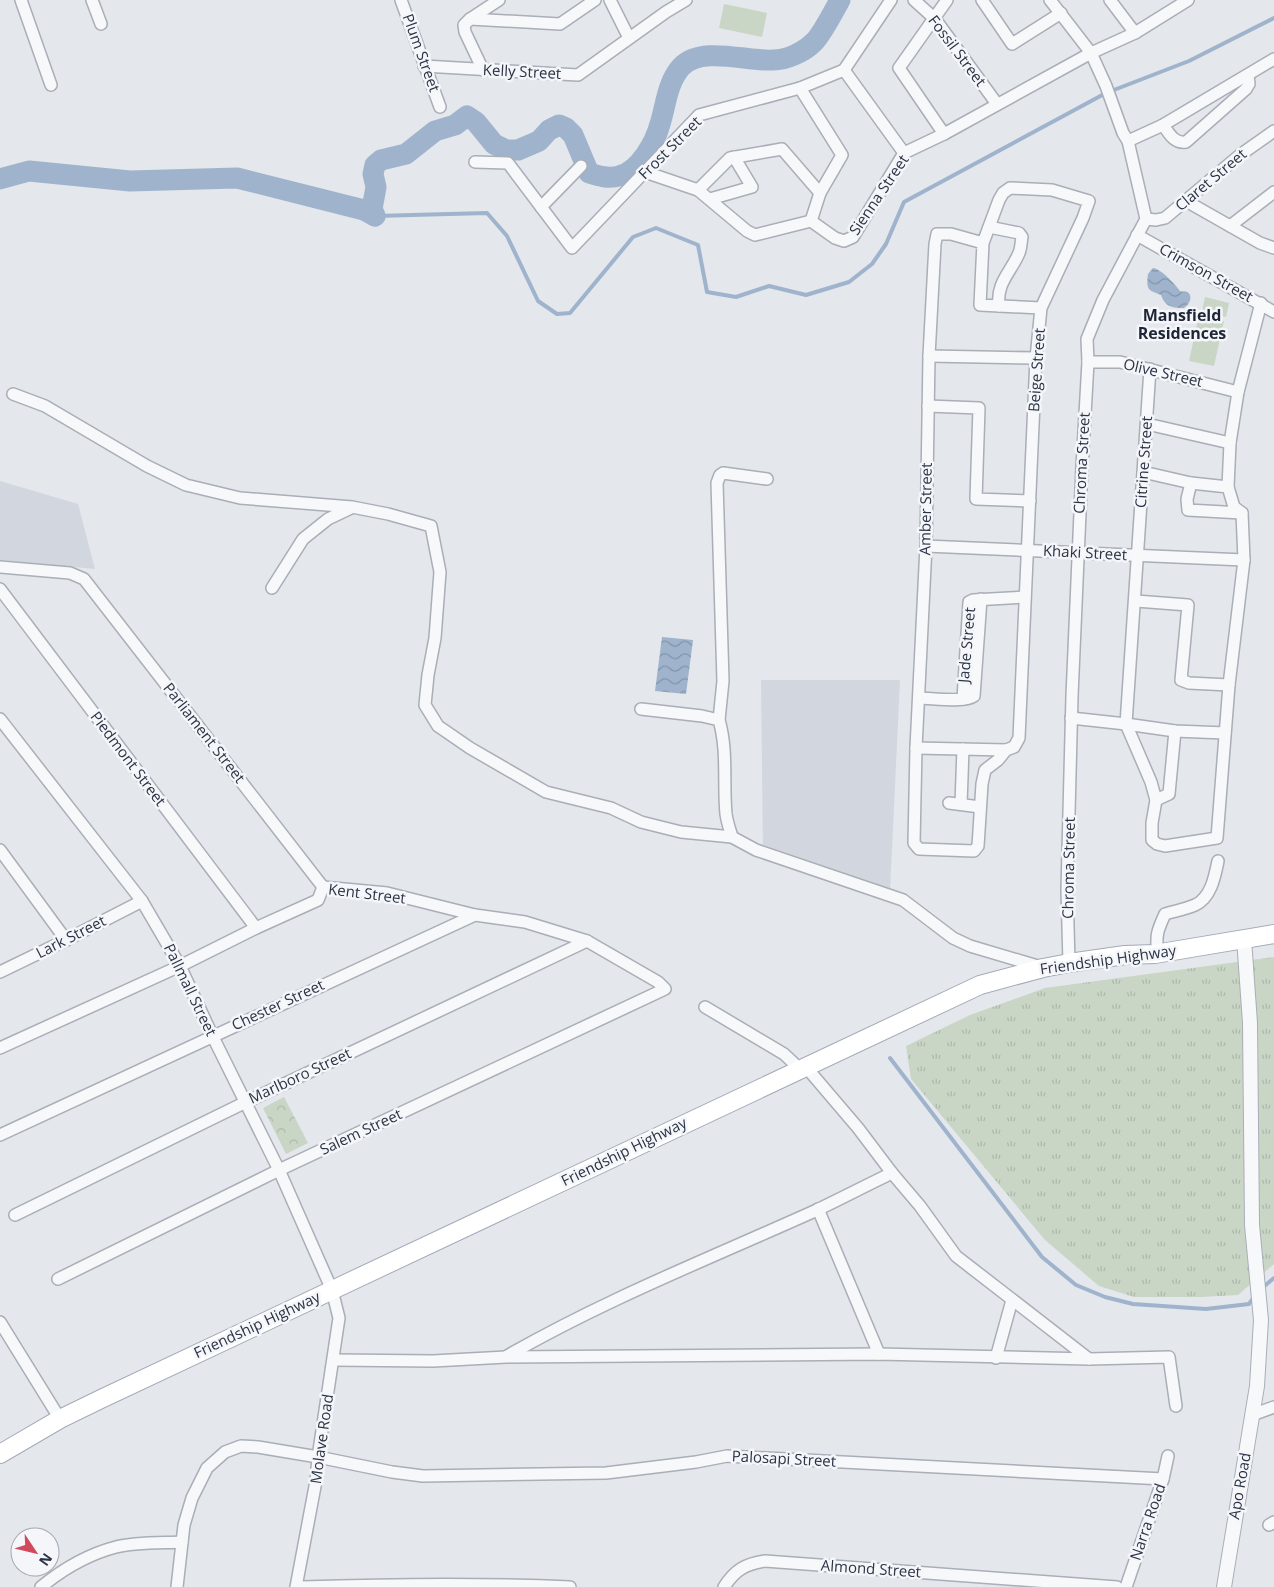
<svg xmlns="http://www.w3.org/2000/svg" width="1274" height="1587" viewBox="0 0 1274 1587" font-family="'Open Sans',sans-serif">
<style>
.built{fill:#d2d6de}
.grass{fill:url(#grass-tufts)}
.park{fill:url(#park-crowns)}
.pitch{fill:#c9d6c5}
.water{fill:url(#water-waves)}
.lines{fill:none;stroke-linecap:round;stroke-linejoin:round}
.stream{stroke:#9fb4cc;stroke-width:4}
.river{stroke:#9fb4cc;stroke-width:21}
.minor-casing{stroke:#a9aeb7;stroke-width:14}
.tertiary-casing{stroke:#a9aeb7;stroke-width:16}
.primary-casing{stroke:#a3abb8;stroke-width:20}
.minor{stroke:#f7f8fa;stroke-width:11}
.tertiary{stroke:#f7f8fa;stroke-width:14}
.primary{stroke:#fff;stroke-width:18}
.labels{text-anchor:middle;stroke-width:5;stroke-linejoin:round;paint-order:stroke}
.street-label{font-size:15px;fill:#2b3445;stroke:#f4f6f9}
.neighbourhood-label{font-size:16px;font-weight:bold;fill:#1d2536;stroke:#f4f6f9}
</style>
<defs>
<pattern id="grass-tufts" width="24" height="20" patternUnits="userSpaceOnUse" patternTransform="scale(1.25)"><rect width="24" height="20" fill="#c9d6c5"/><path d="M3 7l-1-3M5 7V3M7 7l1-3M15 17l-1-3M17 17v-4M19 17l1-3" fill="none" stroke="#adb8ab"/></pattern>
<pattern id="park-crowns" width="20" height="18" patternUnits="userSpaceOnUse" patternTransform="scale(1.25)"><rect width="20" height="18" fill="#c9d6c5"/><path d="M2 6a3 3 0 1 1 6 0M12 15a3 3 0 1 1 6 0" fill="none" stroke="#adb8ab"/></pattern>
<pattern id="water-waves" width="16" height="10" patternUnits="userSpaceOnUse" patternTransform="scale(1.25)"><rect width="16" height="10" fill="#9fb4cc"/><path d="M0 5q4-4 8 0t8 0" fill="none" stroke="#8293a7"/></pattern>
</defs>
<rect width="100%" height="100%" fill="#e4e7ec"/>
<g class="built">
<polygon points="0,481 78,504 95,569 0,560"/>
<polygon points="761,680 900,680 890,892 763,852"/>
</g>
<polygon class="grass" points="1274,957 1274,1264 1238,1295 1201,1297 1134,1297 1099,1286 1045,1240 911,1079 906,1046 970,1015 1045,988"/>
<polygon class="park" points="284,1097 308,1143 286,1154 263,1108"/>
<g class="pitch">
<polygon points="724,4 767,13 762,37 719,28"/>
<polygon points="1205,297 1229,303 1226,317 1202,311"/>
<polygon points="1199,315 1224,321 1214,366 1189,361"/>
</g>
<g class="water">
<path d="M 1153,268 C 1161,269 1175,284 1180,291 C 1182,292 1185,291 1187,292 C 1194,296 1189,305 1184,308 C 1173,308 1165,307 1161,295 C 1148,290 1146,290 1148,274 Z"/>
<polygon points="662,637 693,640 686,694 655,691"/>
</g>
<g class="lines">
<g class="stream">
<polyline points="375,216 487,213 507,236 538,301 557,314 570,313 633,237 656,228 698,245 707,292 736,297 769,286 806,295 849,282 872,264 886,244 904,202 1106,93 1189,61 1274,18"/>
<polyline points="890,1058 1042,1257 1076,1285 1105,1297 1133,1304 1206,1309 1249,1304 1254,1297"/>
<polyline points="1262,1288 1274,1278"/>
</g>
<g class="river">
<polyline points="0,179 29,171 130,181 237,178 364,210 375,216"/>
<path d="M 375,216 L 372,209 L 376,187 L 373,174 L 375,165 L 381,160 L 406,154 L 435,131 L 455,125 L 467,116 L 476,122 L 494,144 L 506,150 L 518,150 L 539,141 L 549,130 L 559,125 L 566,128 L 573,135 L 589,173 C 599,176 609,179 619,176 C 639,171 655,143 660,124 C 666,105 667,83 681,67 C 702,45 747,62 773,60 C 787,60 804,52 814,42 C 821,36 835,9 840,0"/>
</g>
<defs>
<g id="minor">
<polyline points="21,0 51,85"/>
<polyline points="92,0 101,24"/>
<polyline points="401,0 440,107"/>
<polyline points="610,0 629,38"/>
<polyline points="914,0 935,19 997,104"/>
<polyline points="982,0 1012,44 1061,13"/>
<polyline points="1050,0 1091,53 1106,86 1123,133 1128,141 1146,219 1103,300 1087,339 1088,362 1082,467 1072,696 1067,890 1069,963"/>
<polyline points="1110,0 1135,33"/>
<polyline points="470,19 560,24 595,0"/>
<polyline points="424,66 578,75 666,12 686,0"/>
<polyline points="483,70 465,32 464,25 470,19 499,0"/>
<polyline points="844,70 904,153"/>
<polyline points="800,88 842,155 820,193 811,221"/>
<path d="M 1163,125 C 1169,133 1174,144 1186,142 L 1246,89 L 1249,84 L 1248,75"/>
<polyline points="944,134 899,68 947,0"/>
<polyline points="1128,141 1163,125 1274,59"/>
<polyline points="475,162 508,163 572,248 699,115 800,88 844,70 891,0"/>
<polyline points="645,172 698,190 747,231 755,235 811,221 835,238 844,241 853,237 904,153 944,134 1091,53 1135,33 1188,0"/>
<polyline points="698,190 730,158 782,149 820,193"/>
<polyline points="710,199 752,187 734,157"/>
<polyline points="1186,201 1260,243 1274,248"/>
<polyline points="541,207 581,166"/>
<polyline points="1146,219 1156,220 1165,218 1240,155 1274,131"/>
<polyline points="1230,226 1274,192"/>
<path d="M 989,227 L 1019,233 L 1022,237 C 1021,242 1021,249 1019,253 C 1011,272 996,283 999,306"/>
<polyline points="1137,235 1274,312"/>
<polyline points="983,243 951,234 937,234 935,244 929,356 926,546 916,748 914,843 919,849 974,851 978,846 982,784 985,770 998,760 1006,750 1014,747 1019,738 1036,358 1041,308 1083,218 1089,201 1052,190 1010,188 1003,193 999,200 983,243 980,305 1041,308"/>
<polyline points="929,356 1036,358"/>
<polyline points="1088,362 1120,362 1238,392"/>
<polyline points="13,394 45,406 147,466 186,485 240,498 352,507 388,514 431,526 440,572 435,638 428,675 425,705 438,726 470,748 546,792 611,808 641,822 681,832 732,837"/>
<polyline points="928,406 979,408 976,499 1030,501"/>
<polyline points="1147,424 1230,443"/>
<polyline points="1143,472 1191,483 1228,487 1234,507 1242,513 1244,560 1229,685 1217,838 1165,846 1157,844 1152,840 1152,823 1156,800 1151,782 1126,724 1150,369"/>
<polyline points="1191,483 1187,499 1188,510 1242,513"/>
<polyline points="1228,487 1230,443 1238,392 1261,303"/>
<polyline points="926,546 1244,560"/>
<polyline points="0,567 70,573 84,579 323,887"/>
<polyline points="272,588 303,539 328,519 351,508"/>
<polyline points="0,589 256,928"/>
<polyline points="1136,601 1188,605 1181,680 1189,683 1229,685"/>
<path d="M 919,698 C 932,698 965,703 974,696 L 981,599"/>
<polyline points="963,699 969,602 973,600 1025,597"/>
<path d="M 641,709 L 702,716 L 719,720 C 728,751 723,783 726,814 C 727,822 730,830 732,837 L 756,850 L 903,900 L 953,938 L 970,946 L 1041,967"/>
<polyline points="1071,718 1126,724 1175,731 1225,733"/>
<polyline points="0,719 142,901 180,966 212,1035 279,1170 332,1290 339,1318 318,1457 316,1481 296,1587"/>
<polyline points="719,720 723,681 717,483 720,475 723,473 767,479"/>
<polyline points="916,748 1006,750"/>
<polyline points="1156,800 1169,794 1175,731"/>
<polyline points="949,803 980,807"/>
<polyline points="961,804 963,749"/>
<polyline points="0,850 66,940"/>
<path d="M 1158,953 C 1155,936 1158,929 1165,914 C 1175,911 1186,909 1195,905 C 1211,898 1215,876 1218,861"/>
<polyline points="0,972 66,940 142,901"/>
<polyline points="705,1007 784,1054 801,1070"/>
<polyline points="0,1048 180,966 256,928 318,900 323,887"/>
<polyline points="806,1067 858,1128 892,1173 920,1206 956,1256 1089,1359"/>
<polyline points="0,1135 475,915"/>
<polyline points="818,1209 879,1354"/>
<polyline points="15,1215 246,1102 587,941"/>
<polyline points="58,1279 279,1170 665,989 658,982 587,941 525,922 475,915 387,893 323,887"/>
<polyline points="0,1322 60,1419"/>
<path d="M 507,1356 C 606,1299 713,1257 817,1210 C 842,1198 867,1185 892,1173"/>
<polyline points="996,1358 1012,1300"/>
<polyline points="334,1360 433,1361 506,1357 879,1354 1089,1359 1169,1357 1176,1406"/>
<polyline points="1252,1415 1274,1407"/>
<polyline points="1269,1525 1274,1522"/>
<path d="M 41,1587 C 63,1569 89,1554 116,1547 C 135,1542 163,1543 182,1542"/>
<polyline points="177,1587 184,1525 192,1498 207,1468 225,1452 241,1446 258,1447 318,1457 392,1472 423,1476 606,1473 696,1462 727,1456 1163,1479"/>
<path d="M 302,1587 C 392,1584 480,1583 570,1587"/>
<path d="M 724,1587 C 735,1570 745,1564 765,1561 L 1117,1587"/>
<polyline points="1126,1587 1163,1479 1168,1456"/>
</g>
<polyline id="tertiary" points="1224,1587 1257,1386 1261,1320 1252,1225 1250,1023 1244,939"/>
<polyline id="primary" points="0,1454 60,1419 101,1399 980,985 1043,968 1069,963 1125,955 1155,954 1274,934"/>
</defs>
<use href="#minor" class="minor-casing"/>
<use href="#tertiary" class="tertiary-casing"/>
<use href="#primary" class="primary-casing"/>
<use href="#minor" class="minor"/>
<use href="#tertiary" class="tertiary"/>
<use href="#primary" class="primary"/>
</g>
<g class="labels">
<g class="street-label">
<text transform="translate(957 51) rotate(53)" y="5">Fossil Street</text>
<text transform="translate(421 53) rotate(70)" y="5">Plum Street</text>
<text transform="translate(522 72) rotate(3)" y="5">Kelly Street</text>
<text transform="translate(670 148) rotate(-45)" y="5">Frost Street</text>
<text transform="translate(1211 180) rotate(-40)" y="5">Claret Street</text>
<text transform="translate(879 195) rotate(-56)" y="5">Sienna Street</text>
<text transform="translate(1206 273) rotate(29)" y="5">Crimson Street</text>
<text transform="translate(1037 370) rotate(-86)" y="5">Beige Street</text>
<text transform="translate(1163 373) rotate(13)" y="5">Olive Street</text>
<text transform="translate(1144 462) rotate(-86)" y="5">Citrine Street</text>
<text transform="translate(1082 463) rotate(-87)" y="5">Chroma Street</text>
<text transform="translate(926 509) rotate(-89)" y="5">Amber Street</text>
<text transform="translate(1085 553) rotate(3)" y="5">Khaki Street</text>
<text transform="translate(967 645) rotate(-85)" y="5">Jade Street</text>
<text transform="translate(204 733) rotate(52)" y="5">Parliament Street</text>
<text transform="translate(128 759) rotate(53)" y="5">Piedmont Street</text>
<text transform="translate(1069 868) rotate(-89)" y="5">Chroma Street</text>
<text transform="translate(367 894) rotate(7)" y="5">Kent Street</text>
<text transform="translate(71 937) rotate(-27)" y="5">Lark Street</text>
<text transform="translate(1108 960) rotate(-8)" y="5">Friendship Highway</text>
<text transform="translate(190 990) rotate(64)" y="5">Pallmall Street</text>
<text transform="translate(278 1005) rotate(-25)" y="5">Chester Street</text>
<text transform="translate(300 1076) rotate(-25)" y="5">Marlboro Street</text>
<text transform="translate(361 1132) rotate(-25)" y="5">Salem Street</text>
<text transform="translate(624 1152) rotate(-26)" y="5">Friendship Highway</text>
<text transform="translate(257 1325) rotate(-25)" y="5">Friendship Highway</text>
<text transform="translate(322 1439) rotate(-82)" y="5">Molave Road</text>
<text transform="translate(784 1459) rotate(3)" y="5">Palosapi Street</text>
<text transform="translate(1240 1486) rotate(-80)" y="5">Apo Road</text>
<text transform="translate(1148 1522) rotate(-71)" y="5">Narra Road</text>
<text transform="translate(871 1569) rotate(4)" y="5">Almond Street</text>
</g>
<g class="neighbourhood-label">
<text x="1182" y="321">Mansfield<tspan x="1182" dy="18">Residences</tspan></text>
</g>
</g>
<g transform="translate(35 1552) rotate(125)"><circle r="24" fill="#f4f6f9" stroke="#a4a8b1"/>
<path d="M0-4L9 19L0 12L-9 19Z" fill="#d1495b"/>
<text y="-8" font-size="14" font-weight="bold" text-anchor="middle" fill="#2b3445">N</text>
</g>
</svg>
